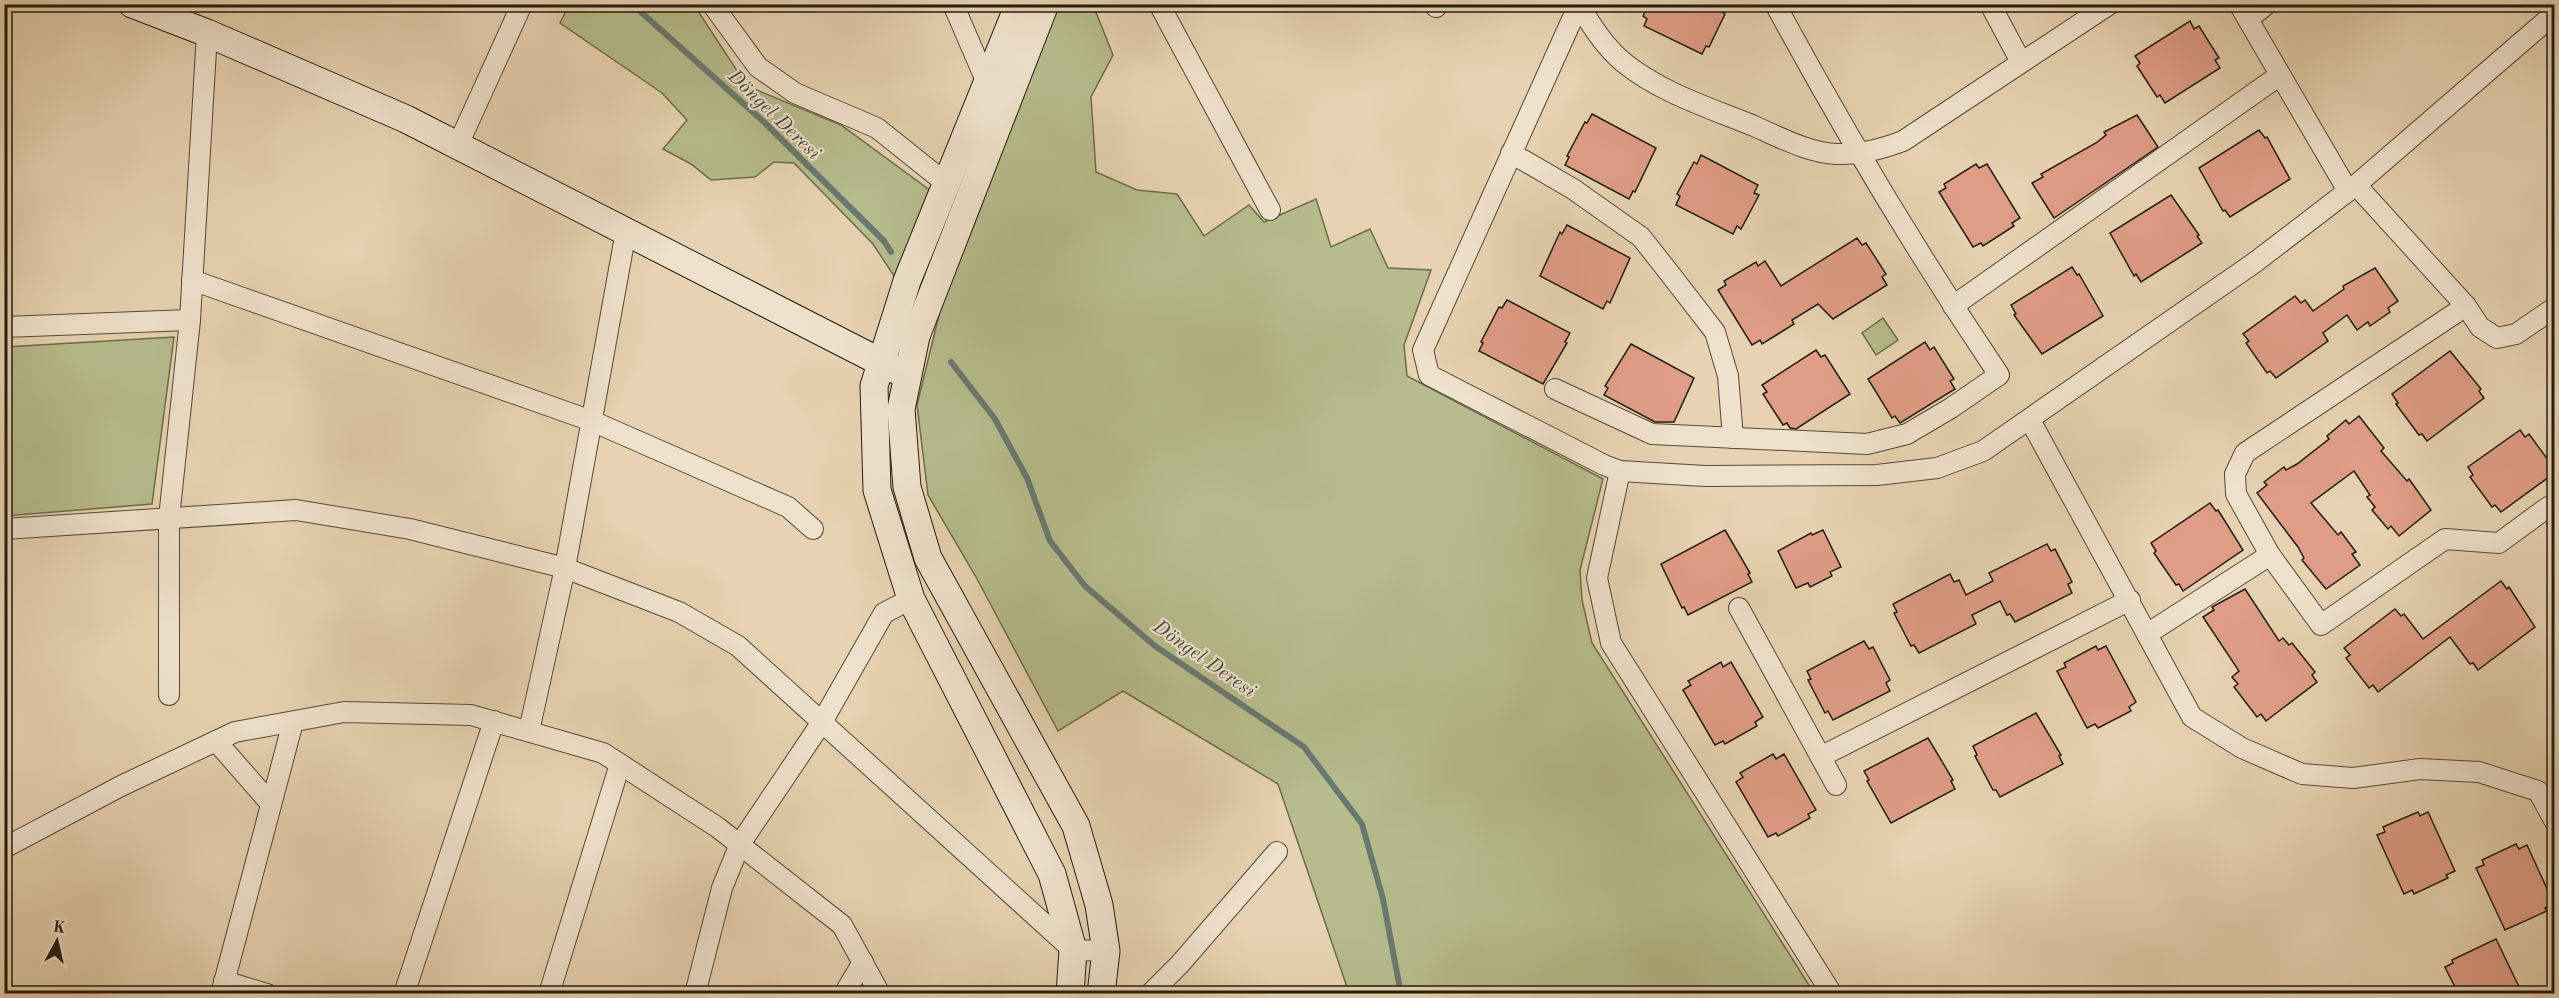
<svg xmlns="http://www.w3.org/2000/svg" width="2559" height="998" viewBox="0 0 2559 998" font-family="'Old Standard TT',serif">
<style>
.green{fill:#b6bc8c;stroke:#6c6c4e;stroke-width:1.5}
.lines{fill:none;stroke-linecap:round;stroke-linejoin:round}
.stream{stroke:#697971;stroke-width:6}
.building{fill:#df9d86;stroke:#231b11;stroke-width:1.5}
.street-casing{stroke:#544939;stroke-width:22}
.secondary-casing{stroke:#231b11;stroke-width:29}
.street{stroke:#efe2cc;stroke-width:20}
.secondary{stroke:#efe2cc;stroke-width:27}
.labels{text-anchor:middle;stroke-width:4.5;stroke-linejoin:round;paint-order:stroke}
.water-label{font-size:20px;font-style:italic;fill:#464a41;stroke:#efe2cc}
</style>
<rect width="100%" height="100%" fill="#e7d3b1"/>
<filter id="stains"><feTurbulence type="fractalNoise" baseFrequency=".00333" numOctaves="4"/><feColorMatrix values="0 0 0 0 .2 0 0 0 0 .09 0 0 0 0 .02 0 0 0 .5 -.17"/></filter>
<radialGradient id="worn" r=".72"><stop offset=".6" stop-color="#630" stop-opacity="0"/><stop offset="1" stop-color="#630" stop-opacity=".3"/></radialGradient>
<g class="green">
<polygon points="569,5 694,5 747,86 841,125 931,191 894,276 873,244 794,163 774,162 755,177 711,180 691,164 663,149 687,120 662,93 560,23"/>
<polygon points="1056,5 1093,5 1113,55 1091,97 1096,172 1137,190 1177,194 1204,236 1249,205 1264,222 1316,199 1331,247 1370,229 1388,268 1431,270 1404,345 1407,376 1603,479 1580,570 1582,600 1592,643 1814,993 1349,993 1278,784 1123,691 1058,731 976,577 928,495 917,405 941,307 979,212 1048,19"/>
<polygon points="1883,318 1898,340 1876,355 1862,333"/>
<polygon points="174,337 152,504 5,516 5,347"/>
</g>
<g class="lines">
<g class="stream">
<polyline points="632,4 765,123 884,241 891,252"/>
<polyline points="951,362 995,419 1027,478 1050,541 1085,586 1155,646 1304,747 1362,824 1383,899 1401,994"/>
</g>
</g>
<g class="building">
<polygon points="1649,4 1725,4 1722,12 1725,14 1709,47 1706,46 1702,54 1644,26 1647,19 1643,16"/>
<polygon points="2190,21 2194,29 2199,26 2219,58 2215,60 2220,68 2165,103 2160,95 2157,97 2137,66 2140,63 2135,56"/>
<polygon points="1592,114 1656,148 1635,192 1633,191 1629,199 1565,165 1569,157 1567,156 1585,122 1587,123"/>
<polygon points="2137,115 2158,147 2054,218 2032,183 2043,177 2041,174 2096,143 2106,135 2104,132"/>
<polygon points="2259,130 2265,138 2267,137 2290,179 2230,217 2225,210 2223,211 2199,168"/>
<polygon points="1701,155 1758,185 1754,193 1759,195 1741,229 1737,226 1733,234 1676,205 1680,196 1677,194 1694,162 1697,164"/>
<polygon points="1976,164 1979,168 1987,164 2020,218 2012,223 2014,226 1983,246 1981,243 1973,247 1939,192 1946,188 1944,184"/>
<polygon points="2171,195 2199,235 2197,236 2202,243 2141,282 2136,274 2134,276 2110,233"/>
<polygon points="1567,225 1630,258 1610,303 1607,301 1603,309 1540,276 1560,232 1562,234"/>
<polygon points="1857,238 1862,245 1866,243 1886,274 1882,277 1887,285 1833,319 1818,304 1792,320 1794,324 1762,344 1760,340 1752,345 1718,290 1726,285 1724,281 1756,262 1758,266 1765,261 1781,286"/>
<polygon points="2072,267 2077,275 2079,274 2103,316 2042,354 2014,315 2016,314 2011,305"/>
<polygon points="2375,268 2398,301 2388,308 2390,312 2370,326 2368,322 2357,330 2347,315 2323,333 2328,341 2276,378 2270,371 2267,373 2246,343 2249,341 2243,334 2295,296 2301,303 2305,300 2313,311 2344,289 2343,286"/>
<polygon points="1507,300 1570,333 1565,342 1567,343 1543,384 1479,351 1483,343 1481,342 1499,307 1502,308"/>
<polygon points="1925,342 1930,350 1934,347 1954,379 1950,381 1955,389 1900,423 1895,416 1892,418 1868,379"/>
<polygon points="1631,344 1694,378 1674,422 1655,422 1604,395 1608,388 1605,386"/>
<polygon points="1816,350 1821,357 1825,355 1850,394 1796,429 1790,428 1787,423 1783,425 1763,394 1767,392 1762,385"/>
<polygon points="2450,351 2481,389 2479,391 2484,398 2427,441 2422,434 2419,435 2396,404 2398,403 2392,394"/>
<polygon points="2359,416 2384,448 2381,451 2407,481 2409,479 2431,510 2399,536 2391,526 2388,529 2372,510 2375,507 2367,497 2370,495 2354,471 2311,503 2338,535 2341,532 2356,552 2352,554 2360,565 2326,589 2302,560 2304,558 2298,547 2257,493 2267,485 2264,482 2284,467 2286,470 2297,464 2329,439 2327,436 2346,420 2349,424"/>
<polygon points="2520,430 2525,437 2529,434 2551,464 2547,467 2553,474 2501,512 2495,505 2492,507 2470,477 2473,475 2468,467"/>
<polygon points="2210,503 2216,511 2218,510 2243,550 2183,591 2179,584 2176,585 2154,553 2156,551 2151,543"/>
<polygon points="1725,530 1750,573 1748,574 1752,582 1688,615 1684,607 1682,608 1661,564"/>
<polygon points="1823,530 1841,567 1830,572 1832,576 1810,587 1808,583 1796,588 1778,551 1811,533 1812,535"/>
<polygon points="2047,544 2051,551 2055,549 2072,582 2068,584 2072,593 2015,622 2010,614 2007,615 2000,601 1972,615 1976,624 1919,653 1914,645 1911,646 1894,613 1897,612 1893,604 1950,574 1954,582 1959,580 1966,595 1993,581 1989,573"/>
<polygon points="2501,581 2507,589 2509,587 2535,627 2478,670 2473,663 2470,664 2450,637 2378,692 2373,685 2369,688 2346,658 2350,655 2344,648 2395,609 2401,616 2404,614 2423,639"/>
<polygon points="2245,589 2279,641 2283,638 2289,645 2292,643 2315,672 2312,675 2317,682 2266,721 2261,714 2257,717 2234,687 2238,684 2232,677 2239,671 2203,617 2214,610 2212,607"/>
<polygon points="1864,641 1869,649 1873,647 1890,680 1886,683 1890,691 1833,720 1828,711 1825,713 1808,680 1811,679 1807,671"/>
<polygon points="2096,646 2098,650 2106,646 2136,702 2129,707 2131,711 2098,728 2095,724 2087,728 2057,671 2066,667 2064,663"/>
<polygon points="1721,662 1723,667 1731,662 1763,717 1755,722 1757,726 1725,744 1723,741 1715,745 1683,690 1691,685 1688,681"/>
<polygon points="2036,713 2061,755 2059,756 2063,764 2000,797 1996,790 1993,790 1975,756 1977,755 1973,746"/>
<polygon points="1928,738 1953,780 1951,781 1955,789 1891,823 1867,781 1869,780 1864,771"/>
<polygon points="1773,754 1776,759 1784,754 1816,810 1808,814 1810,818 1778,836 1776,833 1768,837 1736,782 1743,777 1740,773"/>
<polygon points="2418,812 2420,816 2428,812 2455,871 2446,875 2448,878 2414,894 2412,890 2404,894 2377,835 2385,832 2383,827"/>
<polygon points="2516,844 2519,849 2527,845 2554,904 2545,908 2547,911 2505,930 2476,868 2484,865 2482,860"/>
<polygon points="2496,939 2522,993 2458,993 2445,967 2453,963 2452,960"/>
</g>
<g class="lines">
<defs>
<g id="street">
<polyline points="712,4 758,67 795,93 877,128 947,184"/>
<polyline points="953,4 987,83"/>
<polyline points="1159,4 1270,210"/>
<polyline points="1435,4 1436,7"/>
<polyline points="1579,4 1423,350 1429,375 1604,465 1620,471 1705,476 1877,475 1937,468 1983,451 2254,263 2356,185 2554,14"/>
<path d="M 1579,4 C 1591,26 1604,46 1623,62 C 1661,93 1710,108 1754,126 C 1779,137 1809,153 1837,154 C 1860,155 1882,149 1903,141 L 2110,4"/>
<polyline points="1990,4 2021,62"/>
<polyline points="2239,4 2348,191"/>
<polyline points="2248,19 2267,4"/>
<polyline points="458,145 522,4"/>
<polyline points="1511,153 1573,189 1641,237 1674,279 1715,332 1728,376 1733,438"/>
<polyline points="2356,185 2466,306 2480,327 2497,338 2516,334 2554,308"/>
<polyline points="192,280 592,421 788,507 813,529"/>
<polyline points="1953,306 2280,75"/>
<polyline points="2466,306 2245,453 2235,474 2236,494 2270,555 2321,625 2445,539 2499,543 2548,507"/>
<polyline points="4,327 190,320"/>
<path d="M 1555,389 L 1652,434 L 1867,444 L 1907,434 L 1951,408 L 1999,375 C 1917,253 1845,133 1775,4"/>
<polyline points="2030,420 2192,717 2242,748 2302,774 2353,778 2420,769 2479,772 2538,791 2554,820"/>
<polyline points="1620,471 1597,578 1611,643 1832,994"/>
<polyline points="4,529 296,510 410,529 565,568 679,612 738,646 1073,950 1106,951"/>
<polyline points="1739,608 1836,785"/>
<polyline points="2147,634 2270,555"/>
<polyline points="169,695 169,518 190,320 207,33"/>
<polyline points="529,731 565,568 626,231"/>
<polyline points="216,741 271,804"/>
<polyline points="1822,756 2130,600"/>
<polyline points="4,848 121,786 235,732 344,712 471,715 603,753 717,827 842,925 880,994"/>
<polyline points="224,981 267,994"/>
<polyline points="221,994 293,722"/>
<polyline points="404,994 494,721"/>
<polyline points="549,994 620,764"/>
<polyline points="695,994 722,888 740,844 822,722 884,613 911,599"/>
<polyline points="844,994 863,962"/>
<polyline points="1150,994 1180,964 1277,852"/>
</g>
<g id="secondary">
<polyline points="132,4 207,33 406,119 896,370"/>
<polyline points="1019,4 907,281 874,386 877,490 911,599 1052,874 1073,950 1070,994"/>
<polyline points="1045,4 916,336 901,409 907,487 928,558 1076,826 1099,905 1106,951 1101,994"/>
</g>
</defs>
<use href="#street" class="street-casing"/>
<use href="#secondary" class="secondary-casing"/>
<use href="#street" class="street"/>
<use href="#secondary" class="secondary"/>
</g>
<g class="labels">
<g class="water-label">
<text transform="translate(775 114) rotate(44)" y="7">Döngel Deresi</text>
<text transform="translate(1205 658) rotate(35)" y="7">Döngel Deresi</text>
</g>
</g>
<rect width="2559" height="998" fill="none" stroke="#e7d3b1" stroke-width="24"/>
<rect x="6" y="6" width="2547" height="986" fill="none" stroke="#231b11" stroke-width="3"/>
<rect x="12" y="12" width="2535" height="974" fill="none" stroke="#231b11" stroke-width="1.5"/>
<g transform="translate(57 941) rotate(8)" stroke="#efe2cc" stroke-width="4.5" paint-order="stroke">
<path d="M0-4.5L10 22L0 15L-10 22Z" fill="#231b11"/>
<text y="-9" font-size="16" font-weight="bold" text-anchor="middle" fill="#231b11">K</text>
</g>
<rect width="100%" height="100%" filter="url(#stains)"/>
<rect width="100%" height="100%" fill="url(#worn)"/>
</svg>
